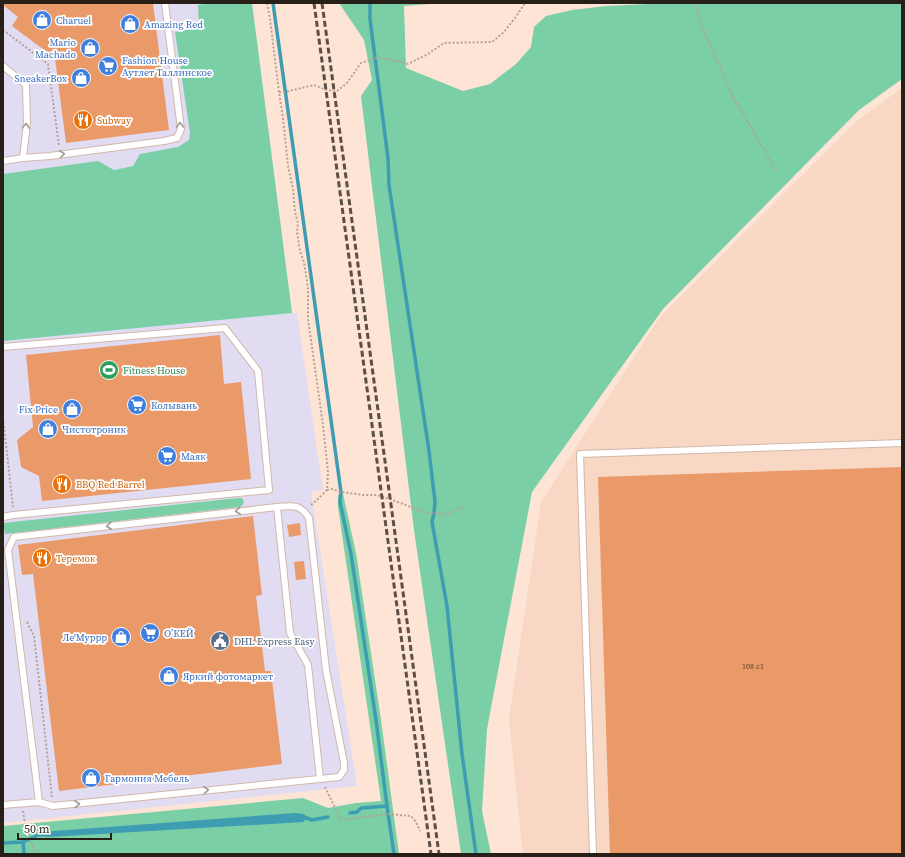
<svg xmlns="http://www.w3.org/2000/svg" width="905" height="857" viewBox="0 0 905 857" font-family="'Source Serif 4',serif">
<style>
.commercial{fill:#e2dcf2}
.built{fill:#f8d7c4}
.green{fill:#7acfa7}
.water{fill:#3e9db1}
.lines{fill:none;stroke-linecap:round;stroke-linejoin:round}
.stream{stroke:#3e9db1;stroke-width:3.5}
.building{fill:#e99a68}
.lane-casing{stroke:#d1b8a9;stroke-width:8}
.path{stroke:#b5a195;stroke-width:2;stroke-dasharray:2 2;stroke-linecap:butt}
.lane{stroke:#fff;stroke-width:6}
.rail{stroke:#5c4f47;stroke-width:3;stroke-dasharray:6 3;stroke-linecap:butt}
.oneway{stroke:#9e9a98}
.labels{text-anchor:middle;stroke-width:3.5;stroke-linejoin:round;paint-order:stroke}
.number-label{font-size:8px;fill:#583e2d}
.shop-label{font-size:10px;fill:#366cbe;stroke:#fff;text-anchor:start}
.food-label{font-size:10px;fill:#c56008;stroke:#fff;text-anchor:start}
.leisure-label{font-size:10px;fill:#27864d;stroke:#fff;text-anchor:start}
.service-label{font-size:10px;fill:#4e5e75;stroke:#fff;text-anchor:start}
</style>
<rect width="100%" height="100%" fill="#fee4d5"/>
<polygon class="commercial" points="3,3 252,3 292,313 297,313 323,490 311,492 357,786 3,823"/>
<polygon class="built" points="902,88 902,854 523,854 509,719 541,502 660,317 858,120"/>
<g class="green">
<polygon points="211,3 252,3 292,313 3,341 3,174 98,161 114,170 133,166 140,154 178,147 189,140 190,133 175,32 199,28 198,5"/>
<polygon points="339,3 443,3 404,6 406,68 463,91 490,84 516,64 531,47 534,27 546,16 572,10 606,6 649,4 652,3 902,3 902,79 859,110 663,309 532,492 487,729 482,811 491,854 461,854 414,530 361,96 372,80 364,40"/>
<polygon points="343,494 356,553 381,720 399,854 3,854 3,826 303,798 328,808 356,803 381,801 338,507 338,495"/>
<polygon points="238,498 242,498 244,502 242,506 239,507 5,534 3,523"/>
</g>
<polygon class="water" points="295,813 304,814 307,818 303,822 49,837 39,836 41,832"/>
<g class="lines">
<g class="stream">
<polyline points="273,3 341,492 340,502 351,554 376,720 387,806 394,854"/>
<polyline points="370,3 370,19 388,158 389,185 429,451 435,502 434,513 432,522 447,606 462,754 476,854"/>
<polyline points="350,813 357,812 361,808 387,806"/>
<polyline points="304,817 312,820 328,817"/>
<polyline points="23,842 38,835 44,834"/>
<polyline points="3,843 23,842 24,854"/>
</g>
</g>
<g class="building">
<polygon points="3,3 153,3 169,130 66,143 55,58 12,26 18,17 3,5"/>
<polygon points="220,335 224,384 241,382 251,479 42,501 39,476 21,467 17,440 33,427 26,355"/>
<polygon points="902,467 902,854 610,854 598,477"/>
<polygon points="253,516 262,595 256,596 265,671 271,671 282,764 59,791 33,574 22,575 18,545"/>
<polygon points="300,523 301,535 289,537 287,525"/>
<polygon points="304,561 306,579 296,580 294,562"/>
</g>
<g class="lines">
<defs>
<g id="lane">
<polyline points="3,66 26,85 27,123 23,158 3,161"/>
<polyline points="23,158 50,156 164,141 177,138 181,129 165,3"/>
<polyline points="3,347 225,328 258,371 269,490 13,515 3,517"/>
<polyline points="277,507 290,633 308,665 320,779"/>
<path d="M 3,805 L 39,802 L 53,806 L 339,777 L 344,770 L 344,763 L 326,670 L 309,518 C 299,503 293,506 277,507 L 14,537 L 8,550 L 39,802"/>
<polyline points="593,854 580,454 902,443"/>
</g>
</defs>
<use href="#lane" class="lane-casing"/>
<g class="path">
<polyline points="267,3 270,19 279,92 283,118 288,166 293,189 295,212 298,223 297,232 300,251 304,262 308,288 308,319 323,425 328,472 327,490 319,498 311,505"/>
<polyline points="695,3 700,22 734,99 777,171"/>
<polyline points="3,30 48,64 59,146"/>
<polyline points="279,92 285,92 314,85 326,90 337,91 347,83 361,63 376,58 388,59 408,64 428,54 444,43 492,42 504,32 515,18 525,3"/>
<polyline points="3,418 13,507"/>
<polyline points="327,490 332,489 341,492 363,495 377,495 390,499 426,513 447,514 466,506"/>
<polyline points="27,622 34,636 52,797"/>
<polyline points="325,787 341,820 388,814 411,816 416,822 420,831"/>
<polyline points="23,811 26,830 36,854"/>
</g>
<use href="#lane" class="lane"/>
<g class="rail">
<polyline points="314,3 431,854"/>
<polyline points="322,3 439,854"/>
</g>
</g>
<defs><path id="oneway-chevron" d="M-2-3.5L2.5 0L-2 3.5" fill="none" stroke-width="1.6" stroke-linecap="round" stroke-linejoin="round"/></defs>
<g class="oneway">
<use href="#oneway-chevron" transform="translate(180 125) rotate(-90)"/>
<use href="#oneway-chevron" transform="translate(26 126) rotate(-87)"/>
<use href="#oneway-chevron" transform="translate(62 154) rotate(-8)"/>
<use href="#oneway-chevron" transform="translate(238 511) rotate(174)"/>
<use href="#oneway-chevron" transform="translate(109 526) rotate(174)"/>
<use href="#oneway-chevron" transform="translate(206 790) rotate(-6)"/>
<use href="#oneway-chevron" transform="translate(77 804) rotate(-6)"/>
</g>
<defs>
<symbol id="shop-disc" viewBox="-11 -11 22 22"><circle r="9.5" fill="#3f7fe0" stroke="#fff"/><path d="M-5-2.5h2.3a2.7 3.5 0 0 1 5.4 0H5L5.5 6h-11ZM-1.5-2.5h3a1.5 2.3 0 0 0-3 0Z" fill="#fff"/></symbol>
<symbol id="supermarket-disc" viewBox="-11 -11 22 22"><circle r="9.5" fill="#3f7fe0" stroke="#fff"/><path d="M-6-5.5h2.5l.6 2H6L4.5 2H-2.5L-4.4-4H-6ZM-1.5 3.2a1.3 1.3 0 1 0 .1 0ZM3 3.2a1.3 1.3 0 1 0 .1 0Z" fill="#fff"/></symbol>
<symbol id="restaurant-disc" viewBox="-11 -11 22 22"><circle r="9.5" fill="#e8710a" stroke="#fff"/><path d="M-5-6h1v4h1v-4h1v4h1v-4h1v5L-1.5 .5V6h-2V.5L-5-1ZM5-6V6H3V1.5H1.5Q1.5-4 5-6Z" fill="#fff"/></symbol>
<symbol id="stadium-disc" viewBox="-11 -11 22 22"><circle r="9.5" fill="#2e9e5b" stroke="#fff"/><path d="M0-5a6.5 5 0 1 0 0 10a6.5 5 0 1 0 0-10ZM-3.5-1.8h7v3.6h-7Z" fill="#fff"/></symbol>
<symbol id="civic-disc" viewBox="-11 -11 22 22"><circle r="9.5" fill="#5c6f8a" stroke="#fff"/><path d="M-.6-6.5H3V-4.5H.6V-3L4-1V1h2V6H-6V1h2V-1L-.6-3ZM-1.2 2.5V6h2.4V2.5Z" fill="#fff"/></symbol>
</defs>
<g fill-rule="evenodd">
<use href="#shop-disc" x="31" y="9" width="22" height="22"/>
<use href="#shop-disc" x="119" y="13" width="22" height="22"/>
<use href="#shop-disc" x="79" y="37" width="22" height="22"/>
<use href="#supermarket-disc" x="97" y="55" width="22" height="22"/>
<use href="#shop-disc" x="70" y="67" width="22" height="22"/>
<use href="#restaurant-disc" x="72" y="109" width="22" height="22"/>
<use href="#stadium-disc" x="98" y="359" width="22" height="22"/>
<use href="#supermarket-disc" x="126" y="394" width="22" height="22"/>
<use href="#shop-disc" x="61" y="398" width="22" height="22"/>
<use href="#shop-disc" x="37" y="418" width="22" height="22"/>
<use href="#supermarket-disc" x="156" y="445" width="22" height="22"/>
<use href="#restaurant-disc" x="51" y="473" width="22" height="22"/>
<use href="#restaurant-disc" x="31" y="547" width="22" height="22"/>
<use href="#supermarket-disc" x="139" y="622" width="22" height="22"/>
<use href="#shop-disc" x="110" y="626" width="22" height="22"/>
<use href="#civic-disc" x="209" y="630" width="22" height="22"/>
<use href="#shop-disc" x="158" y="665" width="22" height="22"/>
<use href="#shop-disc" x="80" y="767" width="22" height="22"/>
</g>
<g class="labels">
<g class="number-label">
<text x="753" y="669">108 с1</text>
</g>
<g class="shop-label">
<text x="56" y="24">Charuel</text>
<text x="144" y="28">Amazing Red</text>
<text x="76" y="46" text-anchor="end">Mario<tspan x="76" dy="12">Machado</tspan></text>
<text x="122" y="64">Fashion House<tspan x="122" dy="12">Аутлет Таллинское</tspan></text>
<text x="67" y="82" text-anchor="end">SneakerBox</text>
<text x="151" y="409">Колывань</text>
<text x="58" y="413" text-anchor="end">Fix Price</text>
<text x="62" y="433">Чистотроник</text>
<text x="181" y="460">Маяк</text>
<text x="164" y="637">О’КЕЙ</text>
<text x="107" y="641" text-anchor="end">Ле'Муррр</text>
<text x="183" y="680">Яркий фотомаркет</text>
<text x="105" y="782">Гармония Мебель</text>
</g>
<g class="food-label">
<text x="97" y="124">Subway</text>
<text x="76" y="488">BBQ Red Barrel</text>
<text x="56" y="562">Теремок</text>
</g>
<g class="leisure-label">
<text x="123" y="374">Fitness House</text>
</g>
<g class="service-label">
<text x="234" y="645">DHL Express Easy</text>
</g>
</g>
<rect width="905" height="857" fill="none" stroke="#281f19" stroke-width="8"/>
<path d="M18 833v6h93v-6" fill="none" stroke="#281f19" stroke-width="2"/>
<text x="24" y="833" font-size="12" fill="#281f19" stroke="#ffffff" stroke-width="3" paint-order="stroke">50 m</text>
</svg>
